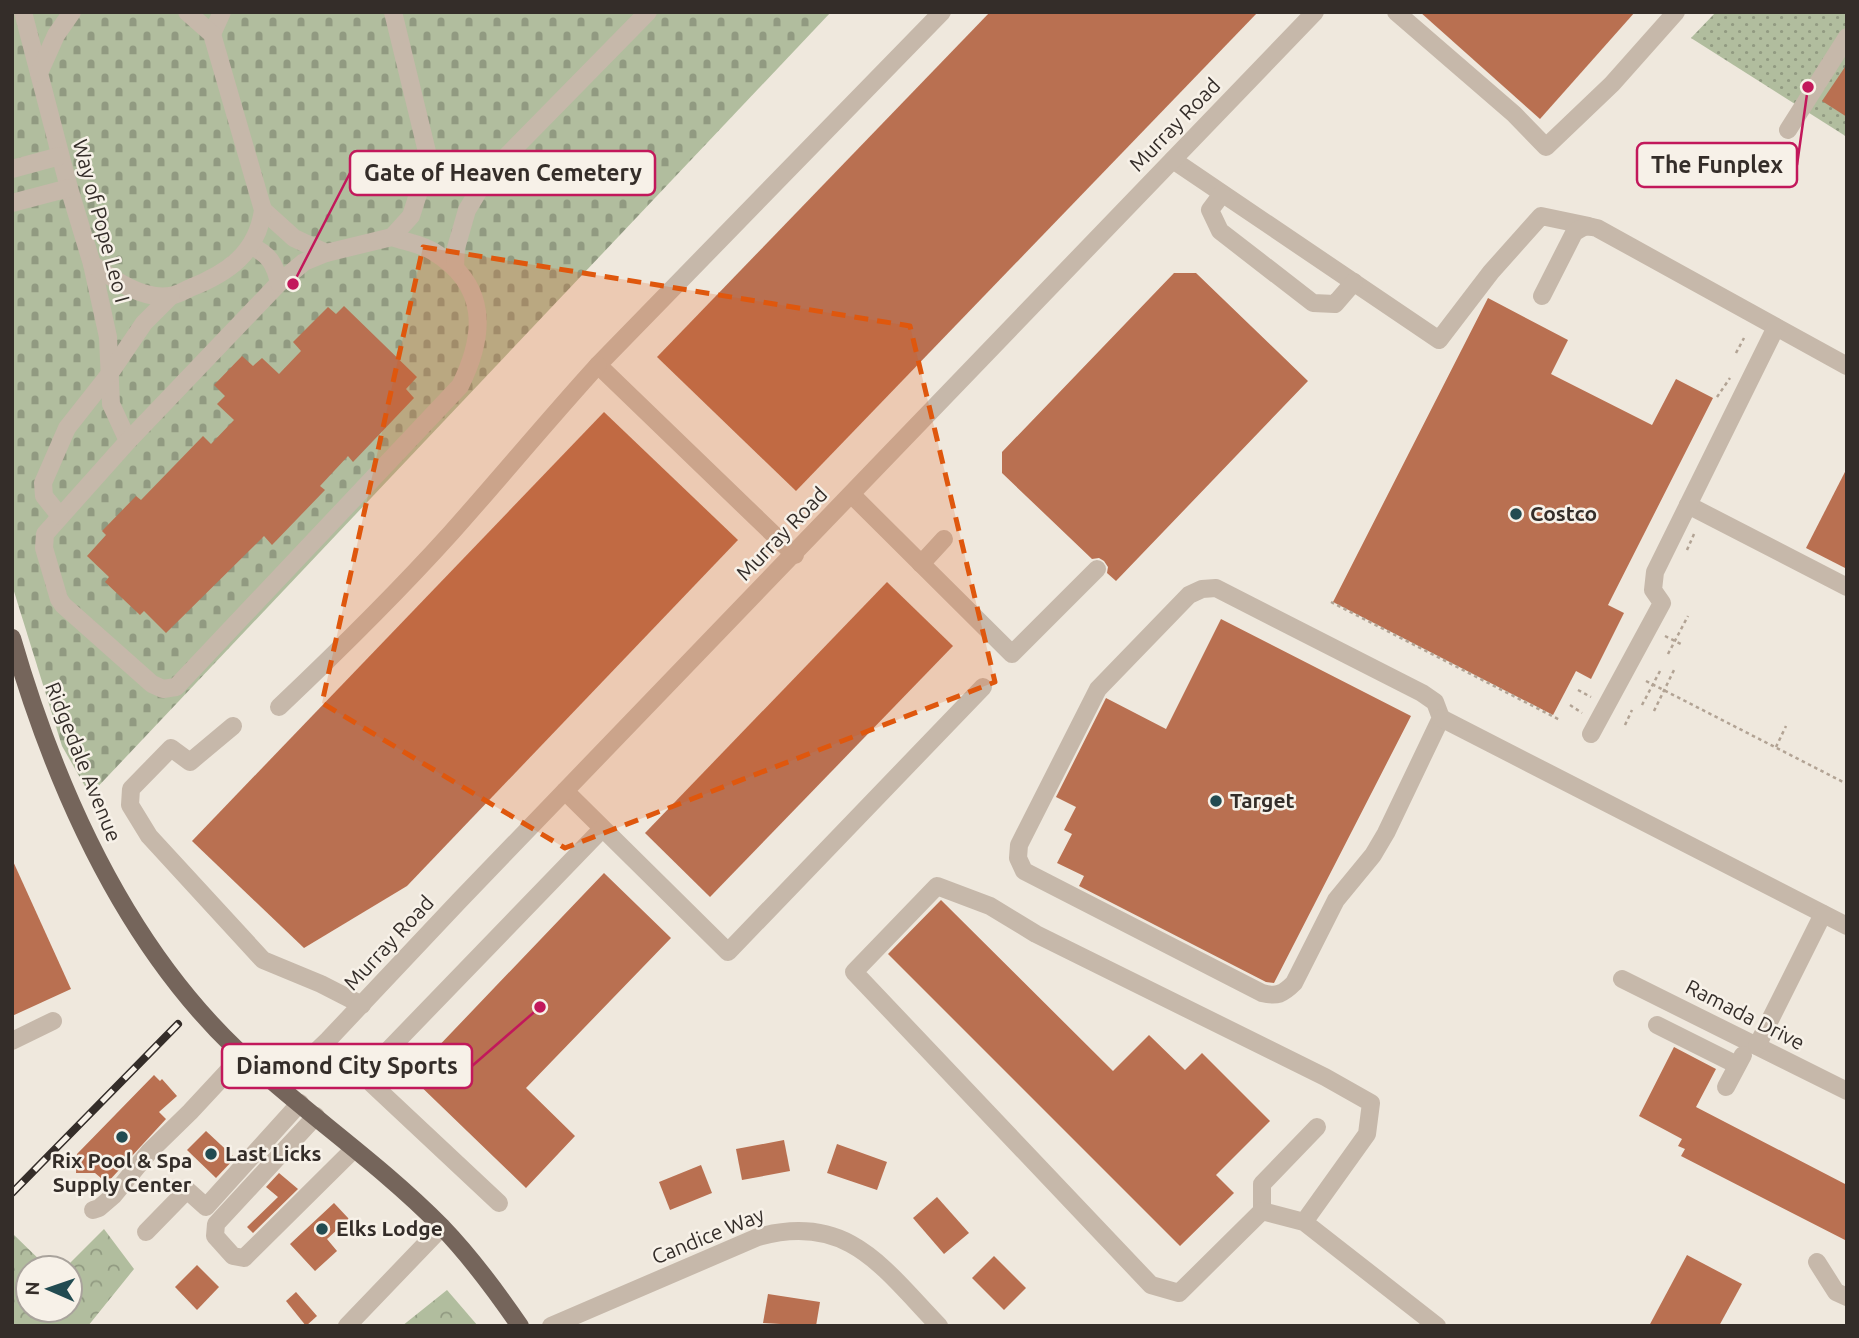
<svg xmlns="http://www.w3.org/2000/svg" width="1859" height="1338" viewBox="0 0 1859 1338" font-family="Ubuntu,sans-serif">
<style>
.forest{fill:url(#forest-crowns)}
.cemetery{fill:url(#cemetery-stones)}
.park{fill:url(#park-dots)}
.building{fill:#b97051}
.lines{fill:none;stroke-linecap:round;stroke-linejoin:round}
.path{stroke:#b2a394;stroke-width:2.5;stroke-dasharray:3.5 3.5;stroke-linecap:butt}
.minor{stroke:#c6b8aa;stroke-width:18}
.major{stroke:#75655b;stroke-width:18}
.rail-casing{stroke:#342d29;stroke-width:8}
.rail{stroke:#f7f1e8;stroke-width:5;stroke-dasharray:16;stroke-linecap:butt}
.marked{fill:#df570d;fill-opacity:0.2;stroke:#df570d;stroke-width:5;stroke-dasharray:14 9;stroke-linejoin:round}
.poi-dot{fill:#224b51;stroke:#f7f1e8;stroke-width:2.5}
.labels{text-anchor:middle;stroke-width:5;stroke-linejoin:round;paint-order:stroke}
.street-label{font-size:21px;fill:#342d29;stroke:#f7f1e8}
.poi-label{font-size:21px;font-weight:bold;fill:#342d29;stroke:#f7f1e8;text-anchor:start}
.leader{fill:none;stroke:#c2185b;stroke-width:2.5}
.callout-dot{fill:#c2185b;stroke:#f7f1e8;stroke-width:2.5}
.callout{fill:#f7f1e8;stroke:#c2185b;stroke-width:2.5}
.callout-label{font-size:23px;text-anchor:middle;font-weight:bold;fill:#342d29}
</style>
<defs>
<pattern id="forest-crowns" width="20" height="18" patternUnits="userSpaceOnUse" patternTransform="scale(1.75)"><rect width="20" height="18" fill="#b1bd9e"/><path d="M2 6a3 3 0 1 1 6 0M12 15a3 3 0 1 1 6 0" fill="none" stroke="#919a81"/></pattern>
<pattern id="cemetery-stones" width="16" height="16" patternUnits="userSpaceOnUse" patternTransform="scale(1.75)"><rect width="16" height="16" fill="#b1bd9e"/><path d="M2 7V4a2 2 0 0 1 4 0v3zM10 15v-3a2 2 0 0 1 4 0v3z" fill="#919a81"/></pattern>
<pattern id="park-dots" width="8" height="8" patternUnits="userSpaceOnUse" patternTransform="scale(1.75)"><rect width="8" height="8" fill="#b1bd9e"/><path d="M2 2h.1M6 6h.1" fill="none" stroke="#919a81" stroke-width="1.8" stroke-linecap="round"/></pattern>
</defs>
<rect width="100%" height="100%" fill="#efe8dd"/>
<g class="forest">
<polygon points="104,1229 134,1269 88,1326 12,1326 12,1233 48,1268 28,1268 28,1310 70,1310 70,1268 65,1268"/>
<polygon points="447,1290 478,1326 402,1326"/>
</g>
<polygon class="cemetery" points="12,12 831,12 90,795 62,746 12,585"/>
<polygon class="park" points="1716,12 1847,12 1847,137 1691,38"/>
<g class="building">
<polygon points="990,12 1258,12 796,491 657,357"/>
<polygon points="1420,12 1635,12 1540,119"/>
<polygon points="1847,64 1847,117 1822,101"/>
<polygon points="1174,273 1196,273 1308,381 1116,581 1107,573 1108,567 1104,561 1099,558 1092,559 1002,473 1002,452"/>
<polygon points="1488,298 1568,340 1551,374 1652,425 1676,379 1713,398 1608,605 1624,613 1591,679 1576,671 1553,715 1333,602"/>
<polygon points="344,306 417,377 406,389 414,398 353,462 348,456 320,486 325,490 272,545 264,536 166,633 144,611 140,615 105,582 109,577 87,556 106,535 102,531 136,496 141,500 203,436 211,444 234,420 217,404 225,396 214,385 242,356 253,366 262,358 279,374 301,351 293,342 328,307 336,314"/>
<polygon points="604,412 738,540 407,886 304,948 192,841"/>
<polygon points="1847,468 1847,569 1806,548"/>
<polygon points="887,582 953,646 710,897 645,833"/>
<polygon points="1221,619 1411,716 1274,983 1266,982 1079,886 1084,876 1057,863 1072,834 1064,830 1076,807 1056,797 1106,698 1166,729"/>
<polygon points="12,859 71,989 12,1016"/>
<polygon points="604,873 671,938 526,1088 575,1136 526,1188 410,1076"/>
<polygon points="941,900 1113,1071 1149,1035 1185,1070 1202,1053 1270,1121 1216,1175 1234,1193 1180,1246 888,954"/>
<polygon points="1674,1047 1716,1069 1696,1107 1847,1185 1847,1241 1681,1156 1685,1149 1678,1146 1682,1139 1639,1116"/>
<polygon points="154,1075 160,1081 162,1079 177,1096 159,1112 166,1119 107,1183 95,1173 76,1173 77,1154"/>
<polygon points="206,1131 235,1158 216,1178 187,1150"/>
<polygon points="784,1140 790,1171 742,1180 736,1149"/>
<polygon points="837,1144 887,1162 877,1190 827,1173"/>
<polygon points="701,1165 712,1193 670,1210 659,1182"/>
<polygon points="279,1173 298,1189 253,1233 247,1227 278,1197 266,1187"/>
<polygon points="937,1197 969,1233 944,1254 913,1218"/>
<polygon points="334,1203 349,1219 327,1239 337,1251 315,1271 290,1244"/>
<polygon points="1687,1255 1742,1284 1719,1326 1649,1326"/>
<polygon points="994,1256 1026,1288 1004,1310 972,1278"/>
<polygon points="197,1265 219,1287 197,1310 175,1287"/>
<polygon points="296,1292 317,1316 306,1326 286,1301"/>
<polygon points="768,1294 820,1302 816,1326 763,1323"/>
</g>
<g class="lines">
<g class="path">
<polyline points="1736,353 1744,338"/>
<polyline points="1717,397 1730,378"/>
<polyline points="1687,550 1694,534"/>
<polyline points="1331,602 1560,720"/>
<polyline points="1665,636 1683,645"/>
<polyline points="1668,654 1688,616"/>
<polyline points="1646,681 1847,784"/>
<polyline points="1578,690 1591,697"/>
<polyline points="1570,705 1582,713"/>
<polyline points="1642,705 1660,671"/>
<polyline points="1654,711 1675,668"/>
<polyline points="1625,725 1632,710"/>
<polyline points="1776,747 1786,726"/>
</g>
<g class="minor">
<polyline points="23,12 69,188 92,264 108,337 111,404 128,441"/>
<polyline points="1396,12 1514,114 1546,147 1612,84 1676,12"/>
<polyline points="212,34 222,12"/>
<polyline points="39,73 56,35 72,12"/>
<polyline points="1788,130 1847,37"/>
<polyline points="1173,160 1439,340 1491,272 1541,216 1589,226"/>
<polyline points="12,169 60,156"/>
<polyline points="1222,194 1210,210 1220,231 1313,303 1335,304 1354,282"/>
<polyline points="12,203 69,188"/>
<polyline points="263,210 294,238 326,253"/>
<path d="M 392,237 C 406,242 422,244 434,252 C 488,285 486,334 460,386 L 176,687 L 163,689 L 152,684 L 63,605 L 59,599 L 44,548 L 45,534 L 128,441 L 279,283 L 304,262 L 326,253 Z"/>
<polyline points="392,237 411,216 429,160 393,12"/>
<path d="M 251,246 C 269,254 275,264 279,283"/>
<path d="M 92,264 C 113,279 142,300 170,296 C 177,295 184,291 190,288 C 228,273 257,253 263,210 L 212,34 L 187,12"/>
<polyline points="455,267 456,248 467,210 488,175 648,12"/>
<path d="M 1542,296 L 1574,233 C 1582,227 1587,225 1597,228 L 1847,366"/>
<polyline points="852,495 1012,654 1097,569"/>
<polyline points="1688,505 1847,587"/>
<polyline points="60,516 44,496 43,483 67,428 108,376 144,323 171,296"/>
<polyline points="795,555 598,365 942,12"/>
<polyline points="921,564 944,539"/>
<path d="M 1216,588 L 1422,693 L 1435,702 L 1441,718 L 1386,833 L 1373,855 L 1336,900 L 1294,983 C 1283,994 1277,997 1262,993 L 1024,871 L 1018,858 L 1019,845 L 1098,689 L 1189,595 L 1202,589 Z"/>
<path d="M 279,707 C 338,651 396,594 451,533 C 500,478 548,420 598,365"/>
<polyline points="1441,718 1847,926"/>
<polyline points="233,726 190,762 171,748 131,789 130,805 149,836 263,960 321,984 362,1005"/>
<polyline points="1591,734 1662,603 1653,590 1655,572 1776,327"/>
<polyline points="565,791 728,952 983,687"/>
<polyline points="1622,979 1847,1091"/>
<polyline points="1657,1025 1737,1065"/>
<polyline points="12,1041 53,1021"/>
<polyline points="1757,1046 1823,914"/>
<polyline points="280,1086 328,1040 459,901 1315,12"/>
<polyline points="1726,1087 1743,1055"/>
<polyline points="316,1116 216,1224 215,1236 233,1256 244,1258 354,1149"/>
<polyline points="499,1203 372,1084 369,1077 371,1068 602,829"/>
<polyline points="93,1210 99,1208 113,1196 149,1152 190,1112 243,1055"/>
<polyline points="1262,1211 1262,1184 1317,1127"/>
<polyline points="1304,1222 1262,1211 1179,1293 1151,1285 854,972 937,886 990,906 1036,934 1325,1077 1371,1103 1367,1134 1304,1222 1437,1326"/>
<polyline points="146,1232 187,1190 206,1207 300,1103"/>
<polyline points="1817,1262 1836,1292 1847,1297"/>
<polyline points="347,1326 442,1227"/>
<path d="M 551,1326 L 758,1237 C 848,1212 883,1268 939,1326"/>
</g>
<path class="major" d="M 12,638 C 55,786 123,941 236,1049 C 302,1111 378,1162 441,1226 C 471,1257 496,1291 520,1326"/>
<defs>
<polyline id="rail" points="12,1193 178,1024"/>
</defs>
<use href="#rail" class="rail-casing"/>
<use href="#rail" class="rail"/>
</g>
<path class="marked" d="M 423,247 L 910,326 L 995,682 L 565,848 L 322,703 Z"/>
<g class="poi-dot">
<circle cx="1516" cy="514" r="7"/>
<circle cx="1216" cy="801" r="7"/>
<circle cx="122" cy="1137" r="7"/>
<circle cx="211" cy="1154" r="7"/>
<circle cx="322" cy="1229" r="7"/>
</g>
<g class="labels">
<g class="street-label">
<text transform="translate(1175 125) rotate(-46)" y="7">Murray Road</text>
<text transform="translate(101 221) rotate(75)" y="7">Way of Pope Leo I</text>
<text transform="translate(782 534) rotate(-46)" y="7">Murray Road</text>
<text transform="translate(83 762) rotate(68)" y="7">Ridgedale Avenue</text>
<text transform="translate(389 943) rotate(-47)" y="7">Murray Road</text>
<text transform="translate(1745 1015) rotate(27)" y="7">Ramada Drive</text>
<text transform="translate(708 1236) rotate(-22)" y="7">Candice Way</text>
</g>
<g class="poi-label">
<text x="1530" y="521">Costco</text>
<text x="1230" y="808">Target</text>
<text x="225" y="1161">Last Licks</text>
<text x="122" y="1168" text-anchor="middle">Rix Pool &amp; Spa<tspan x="122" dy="24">Supply Center</tspan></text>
<text x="336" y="1236">Elks Lodge</text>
</g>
</g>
<path class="leader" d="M1808 87L1797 165M293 284L350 173M540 1007L472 1066"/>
<g class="callout-dot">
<circle cx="1808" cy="87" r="7"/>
<circle cx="293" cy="284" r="7"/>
<circle cx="540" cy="1007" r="7"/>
</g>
<g class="callout">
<rect x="1637" y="143" width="160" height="44" rx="7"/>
<rect x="350" y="151" width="305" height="44" rx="7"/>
<rect x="222" y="1044" width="250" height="44" rx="7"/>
</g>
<g class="callout-label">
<text x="1717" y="173">The Funplex</text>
<text x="503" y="181">Gate of Heaven Cemetery</text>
<text x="347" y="1074">Diamond City Sports</text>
</g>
<rect width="1859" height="1338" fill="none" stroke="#342d29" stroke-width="28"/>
<g transform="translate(49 1289) rotate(272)"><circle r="33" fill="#f7f1e8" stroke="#a9a39c" stroke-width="2"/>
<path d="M0-5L12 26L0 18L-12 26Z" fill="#224b51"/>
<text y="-10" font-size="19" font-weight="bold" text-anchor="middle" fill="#342d29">N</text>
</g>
</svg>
